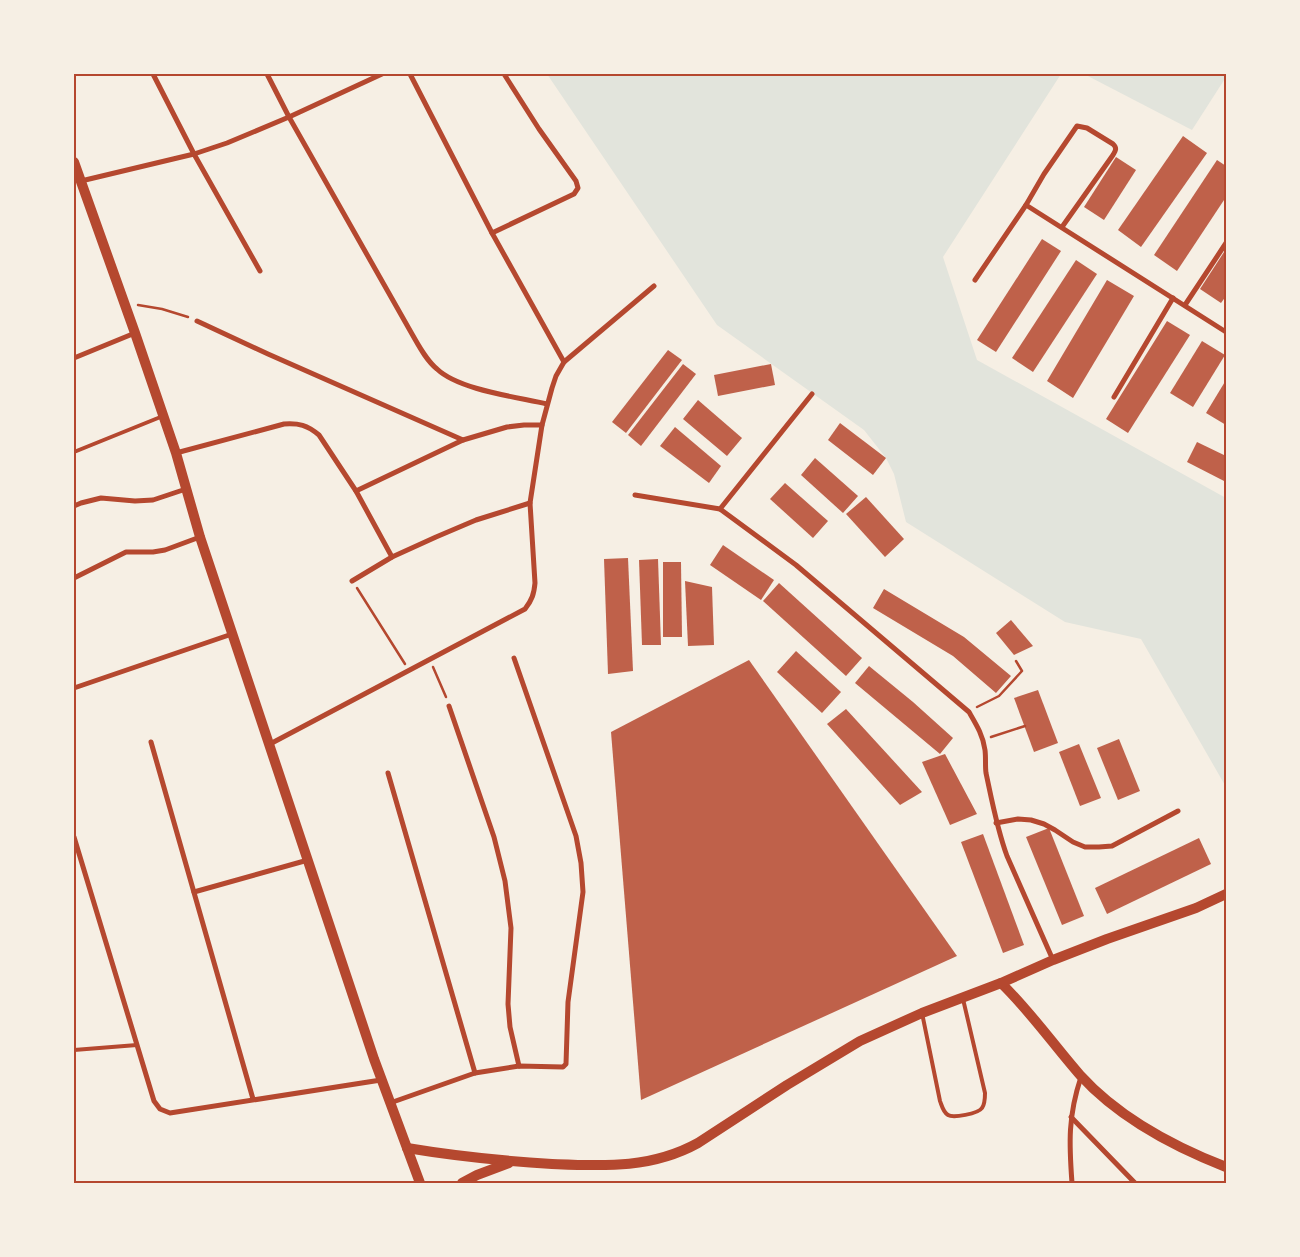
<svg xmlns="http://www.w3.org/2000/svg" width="1300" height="1257" viewBox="0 0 1300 1257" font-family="'DejaVu Sans',sans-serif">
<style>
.green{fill:#e2e4dc}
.building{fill:#bf614a}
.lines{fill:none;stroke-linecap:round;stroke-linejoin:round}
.path{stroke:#b5482f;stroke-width:2.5}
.service{stroke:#b5482f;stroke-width:4}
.minor{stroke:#b5482f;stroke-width:5}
.secondary{stroke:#b5482f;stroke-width:10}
.neatline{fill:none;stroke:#b5482f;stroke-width:2}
</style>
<rect width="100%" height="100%" fill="#f6efe4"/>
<g class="green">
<polygon points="547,74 1061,74 943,257 977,360 1226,498 1226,787 1141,639 1065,622 906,522 894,474 886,458 864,430 717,325"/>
<polygon points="1084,74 1226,74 1226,77 1192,130"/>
</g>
<g class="building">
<polygon points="1183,136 1207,153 1141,247 1118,230"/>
<polygon points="1116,157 1136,170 1104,220 1084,207"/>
<polygon points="1217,160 1226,166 1226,197 1177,271 1154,255"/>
<polygon points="1042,239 1061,251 996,352 977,340"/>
<polygon points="1226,249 1226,296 1221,303 1200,289"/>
<polygon points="1076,260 1097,274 1033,372 1012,358"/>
<polygon points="1107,280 1134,296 1073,398 1047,381"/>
<polygon points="1167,321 1190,335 1128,433 1106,419"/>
<polygon points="1202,341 1225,355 1193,407 1170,393"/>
<polygon points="668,350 682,360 626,433 612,422"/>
<polygon points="683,364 696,374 641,446 628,435"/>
<polygon points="771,364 775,385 718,396 714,375"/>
<polygon points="1226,380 1226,425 1206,413"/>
<polygon points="698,400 742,438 727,456 683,419"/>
<polygon points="840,423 886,458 873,475 828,440"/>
<polygon points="675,427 721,466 709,483 660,446"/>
<polygon points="1197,442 1226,456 1226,482 1187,462"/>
<polygon points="815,458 858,496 843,513 801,475"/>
<polygon points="785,483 828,521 813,538 770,499"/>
<polygon points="866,497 904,539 885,557 846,514"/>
<polygon points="723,545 774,580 761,600 710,565"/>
<polygon points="628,558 633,671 608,674 604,559"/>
<polygon points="658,559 661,645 642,645 639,560"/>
<polygon points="663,562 681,562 682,637 663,637"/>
<polygon points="685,581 712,587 714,645 688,646"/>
<polygon points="779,583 862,658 846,676 763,601"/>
<polygon points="884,589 964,637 1011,676 996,693 953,656 873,608"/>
<polygon points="1011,620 1033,646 1014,655 996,633"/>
<polygon points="796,651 841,692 822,713 777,672"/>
<polygon points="749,660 957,956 641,1100 611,732"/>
<polygon points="869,666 913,702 953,738 940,754 855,683"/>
<polygon points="1038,690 1058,743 1034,752 1014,698"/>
<polygon points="846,709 922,792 900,805 827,724"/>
<polygon points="1119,739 1140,791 1118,800 1097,748"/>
<polygon points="1079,744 1101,798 1080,806 1059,752"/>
<polygon points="945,754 977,814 950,825 922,762"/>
<polygon points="1049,828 1084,916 1062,925 1026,837"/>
<polygon points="983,834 1024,945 1003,953 961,842"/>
<polygon points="1199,838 1211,864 1107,914 1095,888"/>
</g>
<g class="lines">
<g class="path">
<polyline points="138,305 162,309 188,317"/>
<polyline points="357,588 405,664"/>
<polyline points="433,667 446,697"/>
<polyline points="977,707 999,696 1022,671 1016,661"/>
<polyline points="991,737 1025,726"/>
</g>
<g class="service">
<polyline points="74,452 163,416"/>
<path d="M 922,1013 L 940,1101 C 942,1106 943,1112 948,1115 C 953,1118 978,1114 982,1108 C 985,1104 985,1098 985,1093 L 963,999"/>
<polyline points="74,1050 137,1045"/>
</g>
<g class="minor">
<polyline points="153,74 194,154 260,271"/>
<path d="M 267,74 L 289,117 L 412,334 C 419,346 426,360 437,369 C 459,390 517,397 547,404"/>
<polyline points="410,74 492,233 564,362"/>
<polyline points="81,181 194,154 227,143 289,117 382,74"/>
<path d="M 1026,205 L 1044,174 L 1077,126 L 1087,128 L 1113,144 C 1117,148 1116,150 1113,155 L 1062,227"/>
<polyline points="492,233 574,194 578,188 576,181 539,129 504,74"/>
<polyline points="975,280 1026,205 1226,332"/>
<polyline points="1185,305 1226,243"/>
<polyline points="197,321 268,354 463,440"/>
<polyline points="74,358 135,333"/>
<polyline points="1114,397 1173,298"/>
<path d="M 176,453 L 284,424 C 299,423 307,425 319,435 L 356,491 L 392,557"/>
<polyline points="356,491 463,440 507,427 524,425 542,425"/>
<path d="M 635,495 L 720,509 L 796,565 L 969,712 C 976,724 983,735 985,750 C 986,758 985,766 986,773 C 992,801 997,829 1007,856 L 1053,960"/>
<polyline points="74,506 81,503 101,498 135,501 153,500 186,489"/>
<polyline points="720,509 812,394"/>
<polyline points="74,578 126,552 153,552 165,550 200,537"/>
<polyline points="352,581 392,557 436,537 476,520 530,503"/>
<polyline points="74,688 232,634"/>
<polyline points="449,706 494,837 505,881 511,928 508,1004 510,1027 519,1066"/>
<polyline points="151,742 253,1099"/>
<path d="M 270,744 L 525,609 C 532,600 534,594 535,583 L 530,503 L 542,425 L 552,388 L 556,376 L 564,362 L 654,286"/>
<polyline points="388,773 475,1073"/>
<polyline points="996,823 1018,819 1031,820 1044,824 1055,830 1073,842 1085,847 1099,847 1112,846 1178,811"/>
<polyline points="74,837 154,1101 160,1109 170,1113 381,1080"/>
<polyline points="194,892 308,860"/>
<polyline points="390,1103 475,1073 519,1066 563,1067 566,1064 568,1002 583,892 581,863 576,836 514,658"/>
<polyline points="1071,1117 1135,1183"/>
<path d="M 1072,1183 C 1069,1143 1068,1116 1081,1077"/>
</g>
<g class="secondary">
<polyline points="74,162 135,333 176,453 200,537 374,1059 420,1183"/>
<path d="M 1001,983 C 1030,1011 1053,1044 1080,1075 C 1119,1118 1172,1146 1226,1167"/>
<path d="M 407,1148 C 455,1156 503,1161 552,1164 C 603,1166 651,1169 698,1143 L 787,1085 L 860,1041 L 922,1013 L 1001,983 L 1053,960 L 1107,939 L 1196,908 L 1226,894"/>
<polyline points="462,1183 477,1175 509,1163"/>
</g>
</g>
<rect width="1300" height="1257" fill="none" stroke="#f6efe4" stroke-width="150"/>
<rect x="75" y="75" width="1150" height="1107" class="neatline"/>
</svg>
